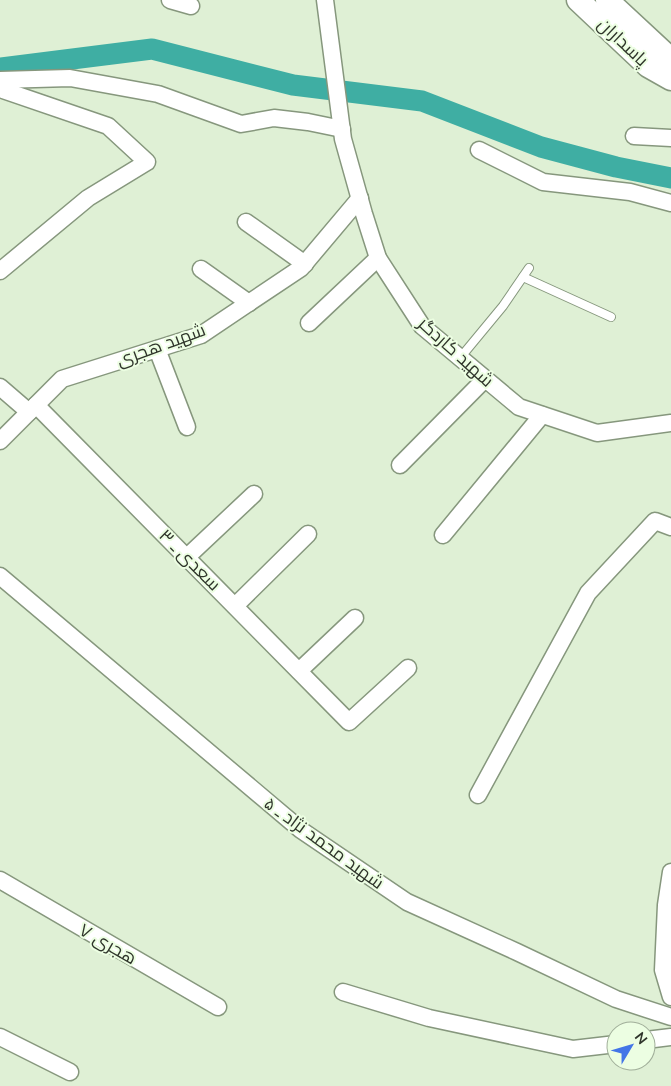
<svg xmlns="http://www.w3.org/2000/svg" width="671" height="1086" viewBox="0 0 671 1086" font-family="Mulish,Cairo,sans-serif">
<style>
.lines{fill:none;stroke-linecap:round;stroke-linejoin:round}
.canal{stroke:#3faea3;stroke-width:21}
.lane-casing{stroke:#86977d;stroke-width:10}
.street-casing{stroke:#86977d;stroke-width:19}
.secondary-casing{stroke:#86977d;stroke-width:25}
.lane{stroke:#fff;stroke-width:8}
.street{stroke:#fff;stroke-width:16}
.secondary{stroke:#fff;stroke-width:22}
.labels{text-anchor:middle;stroke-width:4;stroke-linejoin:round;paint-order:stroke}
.street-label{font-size:18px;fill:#2f352b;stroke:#ecfee2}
</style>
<rect width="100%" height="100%" fill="#dff0d5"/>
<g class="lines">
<polyline class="canal" points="0,68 152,49 293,85 422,101 541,147 616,167 671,178"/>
<defs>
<g id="lane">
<polyline points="523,277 611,317"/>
<polyline points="460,358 503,306 529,268"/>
</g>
<g id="street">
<polyline points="170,0 191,6"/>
<polyline points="325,0 343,139 364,214 378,258 422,326 519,407 597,433 671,423"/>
<polyline points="0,80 70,78 158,94 241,124 274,118 308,122 342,129"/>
<polyline points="0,89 108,126 147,162 88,198 0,271"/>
<polyline points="634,136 671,138"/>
<polyline points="479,150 543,182 630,192 671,203"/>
<polyline points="246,222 305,264"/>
<polyline points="201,269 249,303"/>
<polyline points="309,323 378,258"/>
<polyline points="157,349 187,427"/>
<polyline points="0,387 29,412"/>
<polyline points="36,405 349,722 408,668"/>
<polyline points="0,441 62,379 201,335 301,268 360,198"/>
<polyline points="400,465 485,379"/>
<polyline points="443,535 542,415"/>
<polyline points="187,557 254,494"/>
<polyline points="0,576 301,830 407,902 517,952 616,999 671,1017"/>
<polyline points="235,606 308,534"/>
<polyline points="299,671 355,618"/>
<polyline points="478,795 588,593 655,521 671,527"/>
<polyline points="671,872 666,905 663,970 671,997"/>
<polyline points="0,880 218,1007"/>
<polyline points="343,992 429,1018 573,1049 616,1044"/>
<polyline points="0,1037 70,1072"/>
<polyline points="646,1040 671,1037"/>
</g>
<g id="secondary">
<polyline points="578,0 648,66 671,79"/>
<polyline points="607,0 663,52 671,62"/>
</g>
</defs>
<use href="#lane" class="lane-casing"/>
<use href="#street" class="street-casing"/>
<use href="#secondary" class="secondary-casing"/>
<use href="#lane" class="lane"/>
<use href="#street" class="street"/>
<use href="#secondary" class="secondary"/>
</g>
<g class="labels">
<g class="street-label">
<text transform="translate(623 42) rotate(43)" y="6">پاسداران</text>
<text transform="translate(161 345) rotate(-20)" y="6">شهید هجری</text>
<text transform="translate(456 352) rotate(42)" y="6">شهید کاردگر</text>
<text transform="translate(190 560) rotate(45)" y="6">سعدی ـ ۳</text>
<text transform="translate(324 843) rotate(36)" y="6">شهید محمد نژاد ـ ۵</text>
<text transform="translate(108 944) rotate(30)" y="6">هجری ۷</text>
</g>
</g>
<g transform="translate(631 1046) rotate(52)"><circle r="24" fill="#ecfee2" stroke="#a0ae99"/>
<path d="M0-4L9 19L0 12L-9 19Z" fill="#4376e7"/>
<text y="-8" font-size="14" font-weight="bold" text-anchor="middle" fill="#2f352b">N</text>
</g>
</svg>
